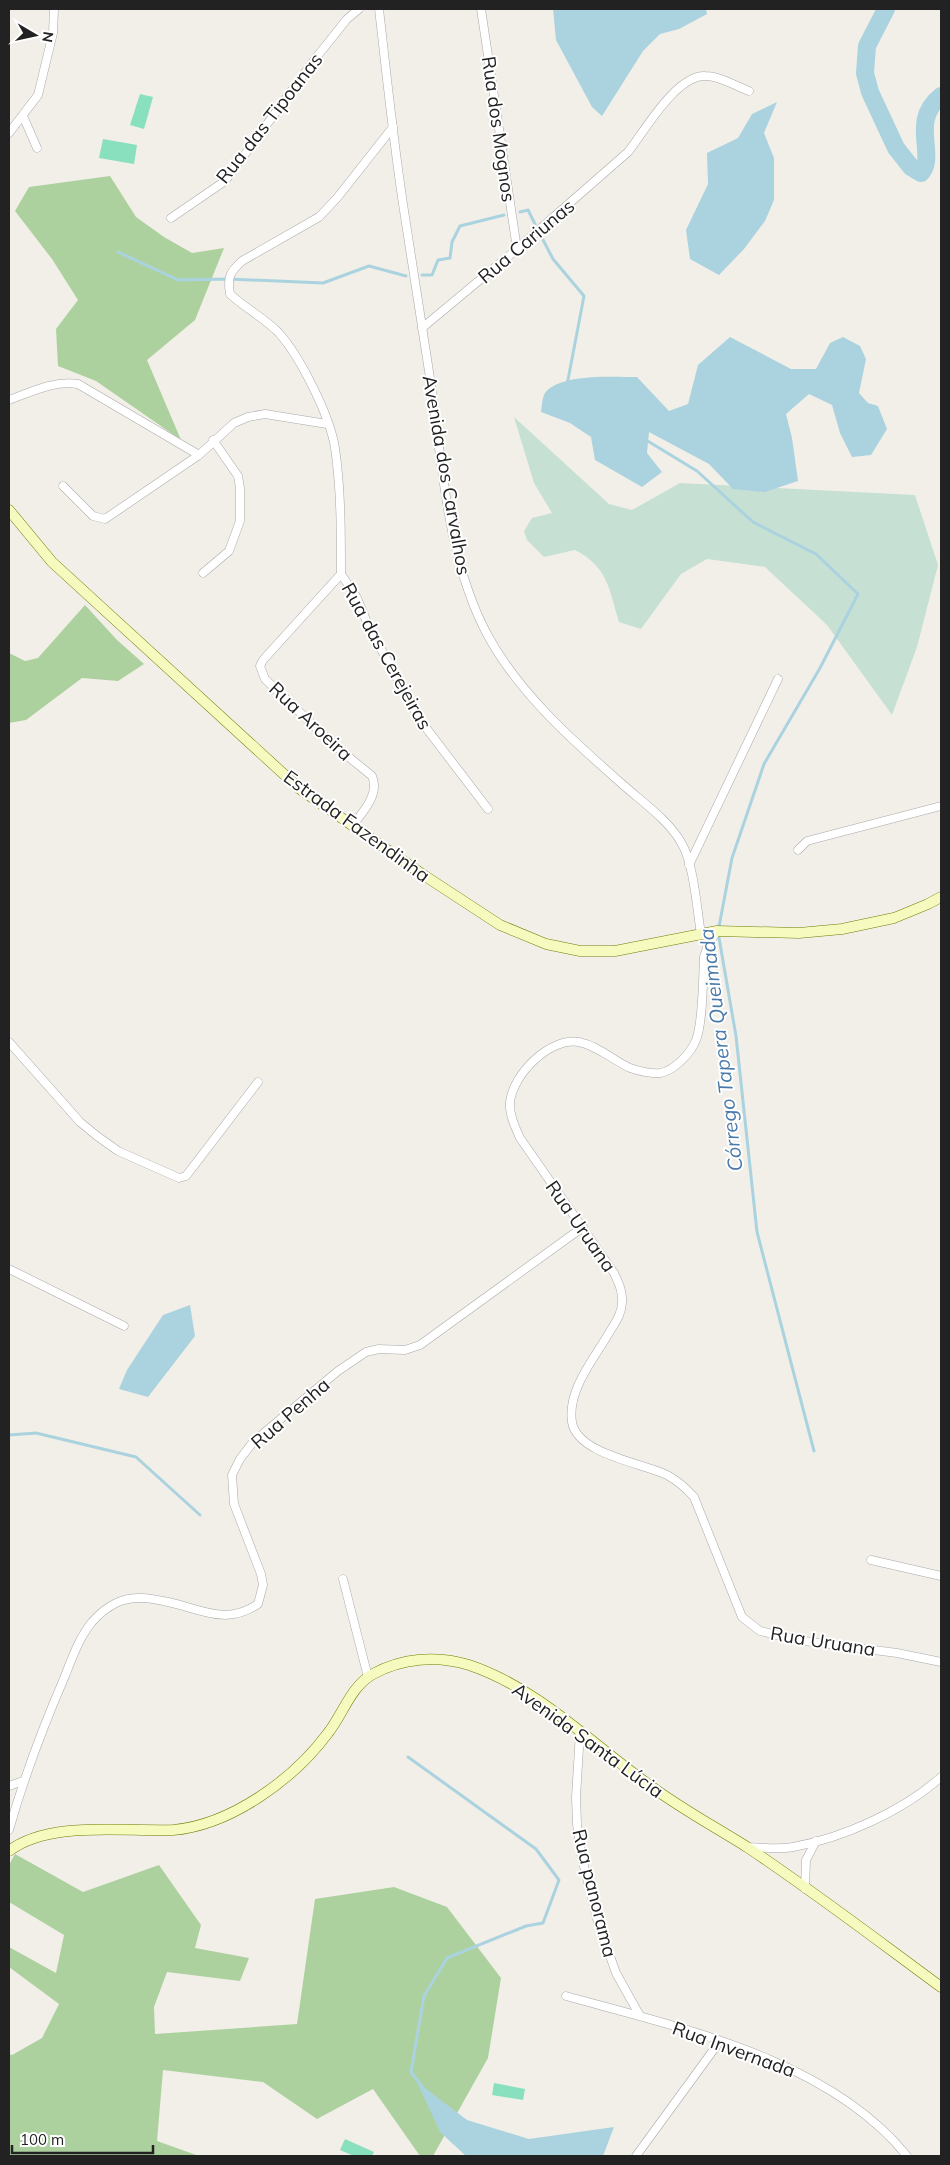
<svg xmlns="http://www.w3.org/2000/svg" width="950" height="2165" viewBox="0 0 950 2165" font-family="Mulish,sans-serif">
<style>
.forest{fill:#add19e}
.wetland{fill:#c6e0d4}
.pitch{fill:#88e0be}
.water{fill:#aad3df}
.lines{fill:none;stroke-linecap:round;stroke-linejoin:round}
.stream{stroke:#aad3df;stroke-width:3}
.river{stroke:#aad3df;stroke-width:18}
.street-casing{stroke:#a9a9a9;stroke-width:9}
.secondary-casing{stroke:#707d05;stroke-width:11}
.street{stroke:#fff;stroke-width:8}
.secondary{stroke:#f7fabf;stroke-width:10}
.labels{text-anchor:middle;stroke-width:4;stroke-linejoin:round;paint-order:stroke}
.street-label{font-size:19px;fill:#222;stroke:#fff}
.water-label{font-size:20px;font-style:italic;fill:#4a7aab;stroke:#fff}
</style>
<rect width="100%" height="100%" fill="#f2efe9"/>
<g class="forest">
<polygon points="110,176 136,217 164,237 192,253 224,248 195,320 147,360 181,440 96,381 58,366 56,329 78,300 52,259 15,211 29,187"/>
<polygon points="85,605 117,640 144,664 118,681 82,678 26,720 9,723 9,653 25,661 38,658"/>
<polygon points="15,1854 83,1892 159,1865 201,1925 195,1948 249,1958 240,1981 167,1972 154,2007 155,2034 297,2024 315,1899 394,1887 447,1907 501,1978 488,2058 433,2156 420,2156 373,2089 317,2119 263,2082 163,2070 157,2141 199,2156 9,2156 9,2054 12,2055 42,2038 59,2004 9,1967 9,1947 56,1973 64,1935 9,1902 9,1865"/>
</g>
<path class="wetland" d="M 514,417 L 609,504 L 632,510 L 680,483 L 915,495 L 938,565 L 917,647 L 892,715 L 827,625 L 765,567 L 707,559 L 681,574 L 641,629 L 619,622 C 609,589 608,567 575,550 L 544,557 L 527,540 L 524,531 L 532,518 L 552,513 L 534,483 Z"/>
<g class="pitch">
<polygon points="140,94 153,97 144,129 130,125"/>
<polygon points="103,139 137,145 134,164 99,158"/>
<polygon points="494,2083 525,2089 523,2100 492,2095"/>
<polygon points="345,2139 374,2152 372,2156 354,2156 340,2150"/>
</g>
<g class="water">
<polygon points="553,9 706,9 707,14 679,29 660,34 643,51 602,116 592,107 556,40"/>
<polygon points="777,102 764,133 774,158 774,200 765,221 744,249 719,275 690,259 686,230 708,184 707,153 738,138 752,114"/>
<path d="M 730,337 L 791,369 L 816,369 L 830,343 L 843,337 L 860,346 L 866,359 L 859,393 L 868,403 L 878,406 L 887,429 L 871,455 L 852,457 L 840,433 L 832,405 L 809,394 L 786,414 L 792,438 L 798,481 L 765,492 L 733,489 L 709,464 L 649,432 L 647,453 L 662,472 L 642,487 L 595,460 L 591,437 L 570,423 L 541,412 C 542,406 542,398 545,393 C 560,373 613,377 637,377 L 669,411 L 688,404 L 698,365 Z"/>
<polygon points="190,1305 195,1336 148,1397 119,1389 127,1370 163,1315"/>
<polygon points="417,2082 467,2120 529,2139 614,2127 603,2156 466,2156 440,2132"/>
</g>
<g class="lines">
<g class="stream">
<polyline points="520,212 528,210 535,224"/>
<polyline points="542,238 553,259 584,296 567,385"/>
<polyline points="118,252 178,280 229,279 323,283 369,266 406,276"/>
<polyline points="422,275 432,275 438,260 450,258 452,242 460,226 504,215"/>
<polyline points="646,440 697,471 753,522 816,554 858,594 820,668 764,764 732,858 718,932 736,1036 757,1232 814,1451"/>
<polyline points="9,1435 36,1433 136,1457 200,1515"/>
<polyline points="408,1757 536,1849 559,1880 543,1923 526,1926 447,1958 424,1996 411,2072 424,2089"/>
</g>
<path class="river" d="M 886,9 L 867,46 L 865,73 L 870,92 L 896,148 L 911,167 L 921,173 C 937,155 909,121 941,96"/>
<defs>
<g id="street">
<path d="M 379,9 C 387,78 394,148 405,217 C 413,271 422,324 430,378 C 442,463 447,560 488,636 C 520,694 572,740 621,783 C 642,802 669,820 682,844 C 694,865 697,910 701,934"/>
<polyline points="481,9 517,249"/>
<polyline points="23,116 37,148"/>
<polyline points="9,133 38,95 53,33 54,9"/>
<polyline points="171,218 225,181 315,59 347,19 359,9"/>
<path d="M 422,328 L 517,249 L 628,152 C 644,132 676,75 705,76 C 720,76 736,86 749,91"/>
<path d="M 9,400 C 31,392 54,380 78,384 L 199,455"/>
<polyline points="63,486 93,516 105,519 199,455 234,423 248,417 265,414 327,424"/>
<polyline points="203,573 229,551 240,521 240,488 238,476 213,440"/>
<path d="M 341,574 C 341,532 341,489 335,448 C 330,416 300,356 278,332 C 264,318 245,308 230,294 C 227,277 230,272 242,261 L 319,217 L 337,198 L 393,127"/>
<path d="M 341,574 L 263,660 L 260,666 L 265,679 L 334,745 L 372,776 C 380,794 363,812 352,826"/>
<polyline points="341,574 357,598 369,627 420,720 488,809"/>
<polyline points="798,850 807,841 941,806"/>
<polyline points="689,865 778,679"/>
<path d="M 717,931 L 708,945 L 704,957 C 703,977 703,1023 696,1040 C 691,1053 674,1071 660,1073 C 651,1074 639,1071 630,1068 C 613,1060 598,1046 579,1042 C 550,1037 513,1074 510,1102 C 509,1114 515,1127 520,1138 L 614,1273 C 618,1282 623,1291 622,1302 C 622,1314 615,1323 609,1333 C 594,1359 567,1390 572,1422 C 577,1454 642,1463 667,1475 C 678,1481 686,1488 694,1497 L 742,1617 L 760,1631 L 797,1640 L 897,1653 L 941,1662"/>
<polyline points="9,1042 80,1122 97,1136 118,1151 179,1178 186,1176 258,1082"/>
<polyline points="9,1269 124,1326"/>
<polyline points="871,1560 941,1576"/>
<polyline points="343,1579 368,1677"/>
<polyline points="580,1732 576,1797 577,1824 581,1854 597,1919 616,1973 640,2016"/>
<polyline points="9,1786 23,1781"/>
<path d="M 9,1830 C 24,1777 43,1727 65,1676 C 72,1658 79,1638 92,1622 C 98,1615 108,1607 116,1603 C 133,1595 150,1598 168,1602 C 201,1609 226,1626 258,1604 L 263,1585 L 261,1574 L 234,1504 L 232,1475 L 240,1459 L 253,1442 L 338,1371 L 366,1352 L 379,1349 L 405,1350 L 420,1345 L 583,1227"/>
<path d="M 746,1847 C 761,1847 778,1850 793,1847 C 843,1838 903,1811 941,1777"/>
<polyline points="805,1889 806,1860 816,1841"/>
<path d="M 566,1996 C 681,2028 829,2059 907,2156"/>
<polyline points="636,2156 720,2041"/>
</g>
<g id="secondary">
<polyline points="9,510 52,562 300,789 422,874 500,925 546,944 580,951 615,951 717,931 799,933 842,929 894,918 928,904 941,897"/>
<path d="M 9,1851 C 49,1820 124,1832 173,1830 C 231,1825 294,1779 328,1733 C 343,1714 351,1686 373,1674 C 402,1658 437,1655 469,1665 C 538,1688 593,1745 652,1787 C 682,1809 715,1827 747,1847 C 813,1891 877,1940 941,1987"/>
</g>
</defs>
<use href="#street" class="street-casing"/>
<use href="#secondary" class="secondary-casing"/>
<use href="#street" class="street"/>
<use href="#secondary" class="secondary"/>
</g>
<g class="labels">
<g class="street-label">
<text transform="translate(269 118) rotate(-52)" y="7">Rua das Tipoanas</text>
<text transform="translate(499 129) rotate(82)" y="7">Rua dos Mognos</text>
<text transform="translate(526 241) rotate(-40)" y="7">Rua Cariunas</text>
<text transform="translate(447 475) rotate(80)" y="7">Avenida dos Carvalhos</text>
<text transform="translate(387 656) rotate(61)" y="7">Rua das Cerejeiras</text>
<text transform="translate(311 721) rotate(43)" y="7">Rua Aroeira</text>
<text transform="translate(357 826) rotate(36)" y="7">Estrada Fazendinha</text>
<text transform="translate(581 1226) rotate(55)" y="7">Rua Uruana</text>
<text transform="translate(290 1413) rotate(-41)" y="7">Rua Penha</text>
<text transform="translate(823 1641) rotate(9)" y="7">Rua Uruana</text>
<text transform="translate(588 1740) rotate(36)" y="7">Avenida Santa Lúcia</text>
<text transform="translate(595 1893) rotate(76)" y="7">Rua panorama</text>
<text transform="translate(734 2049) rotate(20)" y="7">Rua Invernada</text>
</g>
<g class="water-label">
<text transform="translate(721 1050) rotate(-97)" y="7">Córrego Tapera Queimada</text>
</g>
</g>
<rect width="950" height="2165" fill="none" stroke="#222222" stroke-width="20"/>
<g transform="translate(35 35) rotate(99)" stroke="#ffffff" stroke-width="4" paint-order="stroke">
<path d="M0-4L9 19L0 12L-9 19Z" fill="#222222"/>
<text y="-8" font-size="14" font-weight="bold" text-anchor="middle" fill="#222222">N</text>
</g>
<path d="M12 2145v8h141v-8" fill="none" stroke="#222222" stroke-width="2.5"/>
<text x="20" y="2145" font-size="15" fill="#222222" stroke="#ffffff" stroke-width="4" paint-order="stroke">100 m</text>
</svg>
